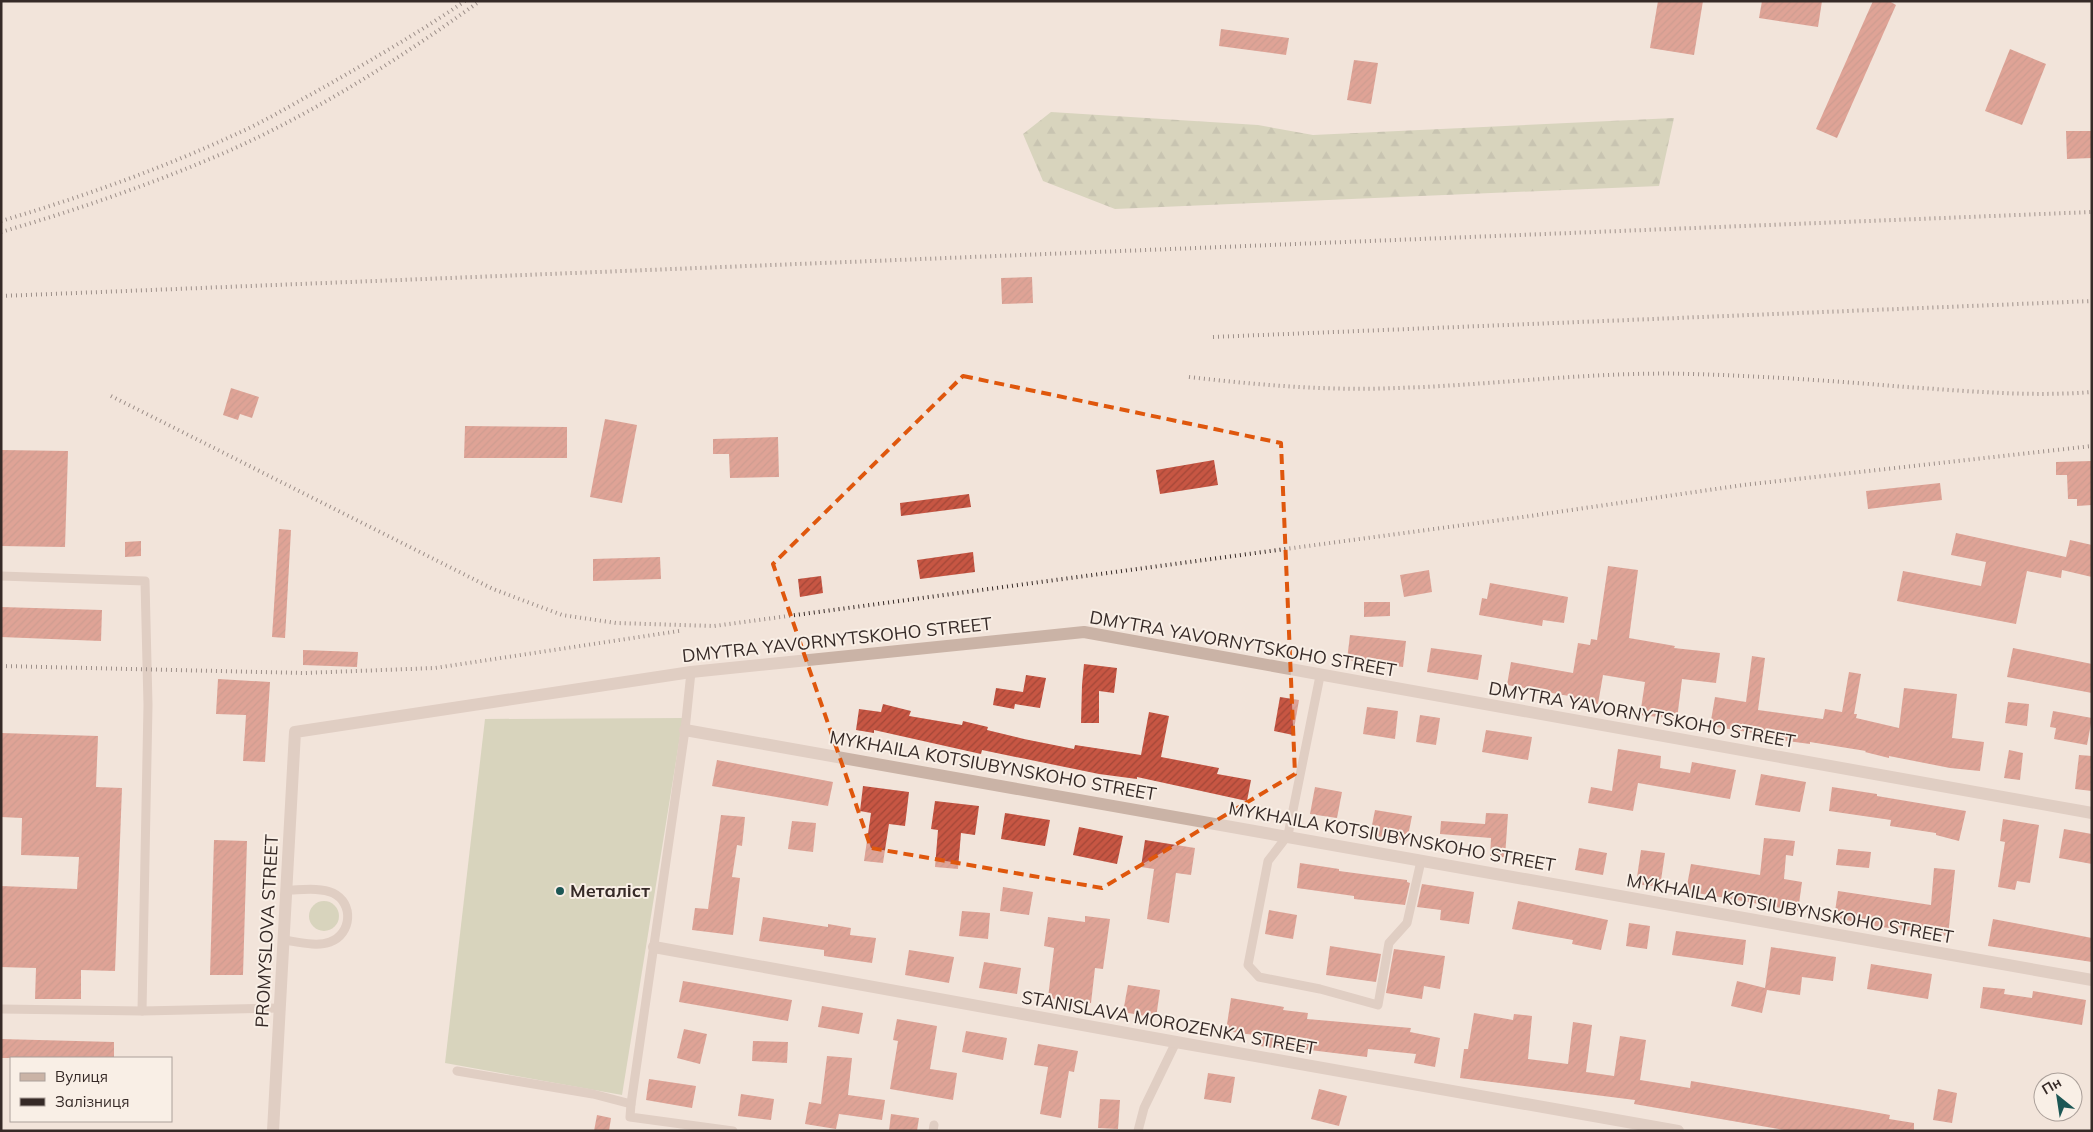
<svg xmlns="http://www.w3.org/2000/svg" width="2093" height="1132" viewBox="0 0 2093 1132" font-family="Mulish,sans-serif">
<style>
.grass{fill:#b8c19a}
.forest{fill:url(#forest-firs)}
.building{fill:url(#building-hatch)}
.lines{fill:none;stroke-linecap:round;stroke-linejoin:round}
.service{stroke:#cab3a6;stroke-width:9}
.minor{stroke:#cab3a6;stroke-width:12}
.rail{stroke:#362a27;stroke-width:4;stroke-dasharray:1 4;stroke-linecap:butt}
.marked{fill:none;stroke:#df570d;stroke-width:4;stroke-dasharray:10 6;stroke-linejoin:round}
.poi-dot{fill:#1c5755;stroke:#f9efe6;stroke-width:2}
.labels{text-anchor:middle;stroke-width:4;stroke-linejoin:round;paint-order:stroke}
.street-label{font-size:18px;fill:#362a27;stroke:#f9efe6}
.poi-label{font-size:18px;font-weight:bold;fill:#362a27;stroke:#f9efe6;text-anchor:start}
</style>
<defs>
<pattern id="forest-firs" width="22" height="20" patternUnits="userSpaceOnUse" patternTransform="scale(1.25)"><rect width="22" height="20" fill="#b8c19a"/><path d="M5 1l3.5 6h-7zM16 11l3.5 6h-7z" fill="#969d7e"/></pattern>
<pattern id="building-hatch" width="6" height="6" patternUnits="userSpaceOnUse" patternTransform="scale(1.25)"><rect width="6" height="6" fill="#c75643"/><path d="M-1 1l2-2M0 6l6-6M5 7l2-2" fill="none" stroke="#a24738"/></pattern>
</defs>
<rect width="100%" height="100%" fill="#f2e4da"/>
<g class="grass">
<polygon points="683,718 622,1095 445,1063 485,719"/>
<circle cx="324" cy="916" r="15"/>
</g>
<polygon class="forest" points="1051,112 1258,125 1313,135 1674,118 1659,186 1115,209 1043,181 1023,134"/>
<g class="building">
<polygon points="1658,1 1703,1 1694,55 1650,48"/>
<polygon points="1762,1 1822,1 1818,27 1759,18"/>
<polygon points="1873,1 1889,1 1896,5 1837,138 1816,129"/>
<polygon points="1221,29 1289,38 1286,55 1219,46"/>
<polygon points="2010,49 2046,64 2022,125 1985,111"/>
<polygon points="1354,60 1378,63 1371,104 1347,100"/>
<polygon points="2066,131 2092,131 2092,158 2067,159"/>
<polygon points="1032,277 1033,303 1002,304 1001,278"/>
<polygon points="231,388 259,397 252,418 240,414 238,420 223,415"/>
<polygon points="605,419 637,425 622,503 590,497"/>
<polygon points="465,426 567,427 567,458 464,458"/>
<polygon points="778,437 779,477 730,478 729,454 713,454 713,439"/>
<polygon points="1,450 68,451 65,547 1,546"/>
<polygon points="1214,460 1218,485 1160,494 1156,470"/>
<polygon points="2092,461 2092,505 2077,506 2077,499 2068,499 2067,475 2056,475 2056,462"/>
<polygon points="1940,483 1942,500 1868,509 1866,491"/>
<polygon points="969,494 971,507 901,516 900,503"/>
<polygon points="279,529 291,530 285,638 272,637"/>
<polygon points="1956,533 2066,557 2070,540 2092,545 2092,577 2062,570 2061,578 2027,571 2016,624 1897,601 1903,571 1981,586 1986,562 1951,555"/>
<polygon points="141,541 141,556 125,557 125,542"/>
<polygon points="973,552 975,572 920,579 917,560"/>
<polygon points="660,557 661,579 593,581 593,559"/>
<polygon points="1608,566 1638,570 1629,638 1675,646 1674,648 1720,653 1716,683 1682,679 1677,719 1640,715 1645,682 1603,675 1598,704 1569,700 1569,696 1507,685 1511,662 1573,673 1578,643 1590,645 1591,639 1597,640"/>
<polygon points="1429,570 1432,592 1404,597 1400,575"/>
<polygon points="821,576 823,593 800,597 798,579"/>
<polygon points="1490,583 1568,597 1564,623 1543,620 1542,626 1479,615 1482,598 1487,599"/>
<polygon points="1364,602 1390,602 1390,616 1364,617"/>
<polygon points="1,607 102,610 101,641 1,637"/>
<polygon points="1350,635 1406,641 1403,667 1347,660"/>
<polygon points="1431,648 1482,655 1478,680 1427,672"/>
<polygon points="2013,648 2092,664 2092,693 2007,677"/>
<polygon points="303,650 358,652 357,667 303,665"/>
<polygon points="1752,656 1765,658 1758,710 1823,719 1825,709 1842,712 1849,672 1861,674 1854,714 1857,714 1856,718 1899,728 1904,688 1957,694 1952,738 1984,742 1980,771 1950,768 1889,756 1889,758 1865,752 1866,751 1810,742 1810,744 1766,738 1766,735 1710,726 1715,697 1746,702"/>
<polygon points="1084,664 1117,668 1114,693 1099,691 1099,723 1081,723 1082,685"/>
<polygon points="1026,675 1046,678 1040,708 1015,704 1014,709 993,705 996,688 1023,692"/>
<polygon points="218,679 270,682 265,762 243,761 246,715 216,714"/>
<polygon points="1280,697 1299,700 1293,735 1274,731"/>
<polygon points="2008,702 2029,704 2027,726 2005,723"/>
<polygon points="883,704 911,711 909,716 962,725 963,721 988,727 987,730 1024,739 1074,749 1075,745 1141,755 1149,712 1169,716 1161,757 1219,768 1217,774 1251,780 1247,801 1137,777 1137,779 1099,774 982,750 981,754 874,730 874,733 856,730 859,709 881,712"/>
<polygon points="1367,707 1398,711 1395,739 1363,734"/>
<polygon points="2053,711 2092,718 2087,745 2054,739 2056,728 2050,727"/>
<polygon points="1420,715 1440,718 1436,745 1416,742"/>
<polygon points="1486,730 1532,737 1528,760 1482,752"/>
<polygon points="1,733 98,736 96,787 122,788 115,971 81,970 81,999 35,999 36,968 1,967 1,886 77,889 79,857 21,855 22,818 1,817"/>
<polygon points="1618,749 1661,756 1660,768 1690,773 1692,762 1736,770 1730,799 1638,783 1633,811 1588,803 1591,787 1612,791"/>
<polygon points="2009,750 2023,753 2020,780 2004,778"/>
<polygon points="2079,755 2092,756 2092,791 2075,789"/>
<polygon points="717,760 833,782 828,806 712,786"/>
<polygon points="1761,774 1806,782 1800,812 1755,805"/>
<polygon points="863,786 909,792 905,826 889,824 883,863 864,861 871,813 860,811"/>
<polygon points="1315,787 1342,792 1337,818 1310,814"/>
<polygon points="1832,787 1877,794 1877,796 1966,811 1959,841 1936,835 1936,833 1890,826 1891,820 1829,811"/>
<polygon points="935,801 979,806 975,835 961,833 958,869 935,867 938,830 931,829"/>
<polygon points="1375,810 1412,816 1407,841 1370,835"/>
<polygon points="1005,813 1050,820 1045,846 1001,839"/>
<polygon points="1486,813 1508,814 1505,857 1490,857 1491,838 1440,834 1441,821 1485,824"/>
<polygon points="721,815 745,817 742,846 737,845 732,877 740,878 733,935 692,930 695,908 708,909"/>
<polygon points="2003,819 2039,825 2030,883 2017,881 2015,890 1998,887 2005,842 2000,841"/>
<polygon points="792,821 816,823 813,852 788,849"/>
<polygon points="1079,827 1123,836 1117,864 1073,855"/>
<polygon points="2064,829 2092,834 2092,864 2059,858"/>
<polygon points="1764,838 1795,841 1793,856 1786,855 1784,879 1802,882 1798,911 1686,891 1691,864 1760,875"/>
<polygon points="214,840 247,841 243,975 210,975"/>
<polygon points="1145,840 1195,848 1191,875 1176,873 1169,923 1147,919 1154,869 1141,867"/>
<polygon points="1579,848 1607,853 1603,875 1575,870"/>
<polygon points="1838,849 1871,852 1869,868 1836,865"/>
<polygon points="1641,850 1665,853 1660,887 1636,884"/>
<polygon points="1300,863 1339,869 1339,871 1407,880 1407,882 1410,883 1405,905 1354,899 1354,896 1297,888"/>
<polygon points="1934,868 1955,870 1948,936 1874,926 1874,925 1834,918 1838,891 1931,905"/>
<polygon points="1422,884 1474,892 1469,924 1440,920 1441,910 1417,907"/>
<polygon points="1003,887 1033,892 1029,915 1000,911"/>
<polygon points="1518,901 1608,920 1601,950 1572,944 1573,940 1512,929"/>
<polygon points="1269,910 1297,915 1293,939 1265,934"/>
<polygon points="962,911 990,913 988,939 959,936"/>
<polygon points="1085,916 1110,919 1103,969 1095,968 1091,1003 1048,998 1054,948 1044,946 1048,917 1085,922"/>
<polygon points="763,917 828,927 828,924 851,928 850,935 876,938 872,963 824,956 824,950 759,941"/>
<polygon points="1993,919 2092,938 2092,962 1988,946"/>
<polygon points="1629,923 1650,926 1647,949 1626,946"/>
<polygon points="1676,931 1746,940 1743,965 1672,955"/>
<polygon points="1330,946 1381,954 1376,982 1326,975"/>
<polygon points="1771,947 1836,957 1833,981 1802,977 1800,995 1767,990 1762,1013 1731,1006 1737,981 1765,988"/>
<polygon points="1394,949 1445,956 1440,989 1424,986 1422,999 1386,993"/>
<polygon points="909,950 954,957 949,983 905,975"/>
<polygon points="984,962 1021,968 1017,994 979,988"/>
<polygon points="1871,964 1932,974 1928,999 1867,989"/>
<polygon points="683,981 792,1000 788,1021 679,1002"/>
<polygon points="1128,985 1160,990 1156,1018 1123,1012"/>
<polygon points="1983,987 2005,989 2004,994 2032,998 2033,991 2086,1000 2082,1025 1980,1008"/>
<polygon points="1231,998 1284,1007 1283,1010 1308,1013 1307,1019 1411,1028 1410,1032 1440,1038 1435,1067 1414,1063 1416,1054 1368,1049 1367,1057 1277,1046 1277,1049 1260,1046 1261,1036 1226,1031"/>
<polygon points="822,1006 863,1013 859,1034 818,1027"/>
<polygon points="1474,1013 1513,1020 1514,1014 1532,1016 1528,1059 1568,1064 1573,1022 1592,1025 1586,1072 1614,1076 1620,1036 1646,1040 1640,1080 1690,1088 1691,1081 1857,1109 1890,1115 1889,1119 1914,1123 1914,1131 1790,1131 1634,1104 1635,1100 1460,1078 1464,1049 1468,1049"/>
<polygon points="897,1019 937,1026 930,1069 957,1073 953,1100 890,1089 898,1041 893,1040"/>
<polygon points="684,1029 707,1034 700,1064 677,1058"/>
<polygon points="966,1031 1007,1038 1003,1060 962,1052"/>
<polygon points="1,1039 114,1042 114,1058 1,1058"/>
<polygon points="753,1041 788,1042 787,1063 752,1061"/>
<polygon points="1038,1044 1078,1051 1074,1072 1069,1071 1061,1118 1040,1114 1048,1067 1034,1065"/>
<polygon points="827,1056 852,1058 848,1095 885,1100 882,1120 839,1114 836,1129 805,1124 809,1102 821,1104"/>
<polygon points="1208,1073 1235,1077 1231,1103 1204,1099"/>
<polygon points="649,1079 696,1086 692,1108 646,1100"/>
<polygon points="1319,1089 1347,1096 1339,1126 1311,1119"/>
<polygon points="1938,1089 1957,1093 1952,1123 1933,1120"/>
<polygon points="741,1094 774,1099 771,1120 738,1116"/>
<polygon points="1100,1099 1120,1100 1118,1129 1098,1128"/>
<polygon points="891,1114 919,1118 917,1131 889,1131"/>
<polygon points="597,1115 611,1118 609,1131 594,1131"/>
</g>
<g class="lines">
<g class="service">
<polyline points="1,576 145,581 148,705 142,1011"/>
<polyline points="1320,676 1288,835 1268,861 1248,965 1259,977 1320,989 1378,1005 1389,943 1407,923 1421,861"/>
<path d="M 284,940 C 298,942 317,947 330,942 C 352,934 354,903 333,893 C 320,887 300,890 286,890"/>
<polyline points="1,1009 142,1011 280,1008"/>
<polyline points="457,1071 593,1094 631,1104 685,730 691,672"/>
<polyline points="631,1104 630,1117 733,1131"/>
<polyline points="933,1131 934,1125"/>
<polyline points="1138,1131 1144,1108 1176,1042"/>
</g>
<g class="minor">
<path d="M 685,730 C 1155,812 1623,897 2092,980"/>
<polyline points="654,947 1176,1042 1678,1131"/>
<polyline points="273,1131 295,732 691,672 1084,632 2092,813"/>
</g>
<g class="rail">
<path d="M 1,221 C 79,198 158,170 232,136 C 264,122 295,103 326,86 C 373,59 420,32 465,1"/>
<path d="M 1,232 C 80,209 158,182 233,149 C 321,109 402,57 480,1"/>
<polyline points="1,296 2092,212"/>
<polyline points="1213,337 2092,301"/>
<path d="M 1189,377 C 1258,385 1328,391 1397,388 C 1496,385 1594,371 1692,374 C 1764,376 1835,381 1906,387 C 1968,391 2030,397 2092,392"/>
<polyline points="111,396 493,589 562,615 616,623 714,626 1523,517 1743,485 2092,446"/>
<polyline points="1,666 304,673 435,668 679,631"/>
</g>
</g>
<path d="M0 0H2093V1132H0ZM 963,376 L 1281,443 L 1295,774 L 1102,888 L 871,848 L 773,564 Z" fill="#f2e4da" fill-opacity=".55" fill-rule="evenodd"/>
<path class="marked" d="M 963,376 L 1281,443 L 1295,774 L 1102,888 L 871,848 L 773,564 Z"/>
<circle class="poi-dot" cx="560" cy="891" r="5"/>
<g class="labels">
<g class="street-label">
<text transform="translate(837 640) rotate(-6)" y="6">DMYTRA YAVORNYTSKOHO STREET</text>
<text transform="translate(1243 644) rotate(10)" y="6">DMYTRA YAVORNYTSKOHO STREET</text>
<text transform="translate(1642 715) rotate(10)" y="6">DMYTRA YAVORNYTSKOHO STREET</text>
<text transform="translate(993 766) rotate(10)" y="6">MYKHAILA KOTSIUBYNSKOHO STREET</text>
<text transform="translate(1392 837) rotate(10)" y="6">MYKHAILA KOTSIUBYNSKOHO STREET</text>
<text transform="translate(1790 909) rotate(10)" y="6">MYKHAILA KOTSIUBYNSKOHO STREET</text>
<text transform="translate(267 931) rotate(-87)" y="6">PROMYSLOVA STREET</text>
<text transform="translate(1169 1023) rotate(10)" y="6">STANISLAVA MOROZENKA STREET</text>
</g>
<g class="poi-label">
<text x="570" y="897">Металіст</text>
</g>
</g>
<rect width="2093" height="1132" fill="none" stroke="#362a27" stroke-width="5"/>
<rect x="10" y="1057" width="162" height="65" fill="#f9efe6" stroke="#aba09a"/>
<rect x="20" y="1073" width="25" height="8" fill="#cab3a6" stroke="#aba09a"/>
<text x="55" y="1082" font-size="15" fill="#362a27">Вулиця</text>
<rect x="20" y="1098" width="25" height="8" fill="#362a27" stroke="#aba09a"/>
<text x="55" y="1107" font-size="15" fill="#362a27">Залізниця</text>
<g transform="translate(2058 1097) rotate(330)"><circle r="24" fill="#f9efe6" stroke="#aba09a"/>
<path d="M0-4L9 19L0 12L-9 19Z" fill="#1c5755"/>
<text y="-8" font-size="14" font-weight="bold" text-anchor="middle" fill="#362a27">Пн</text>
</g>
</svg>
